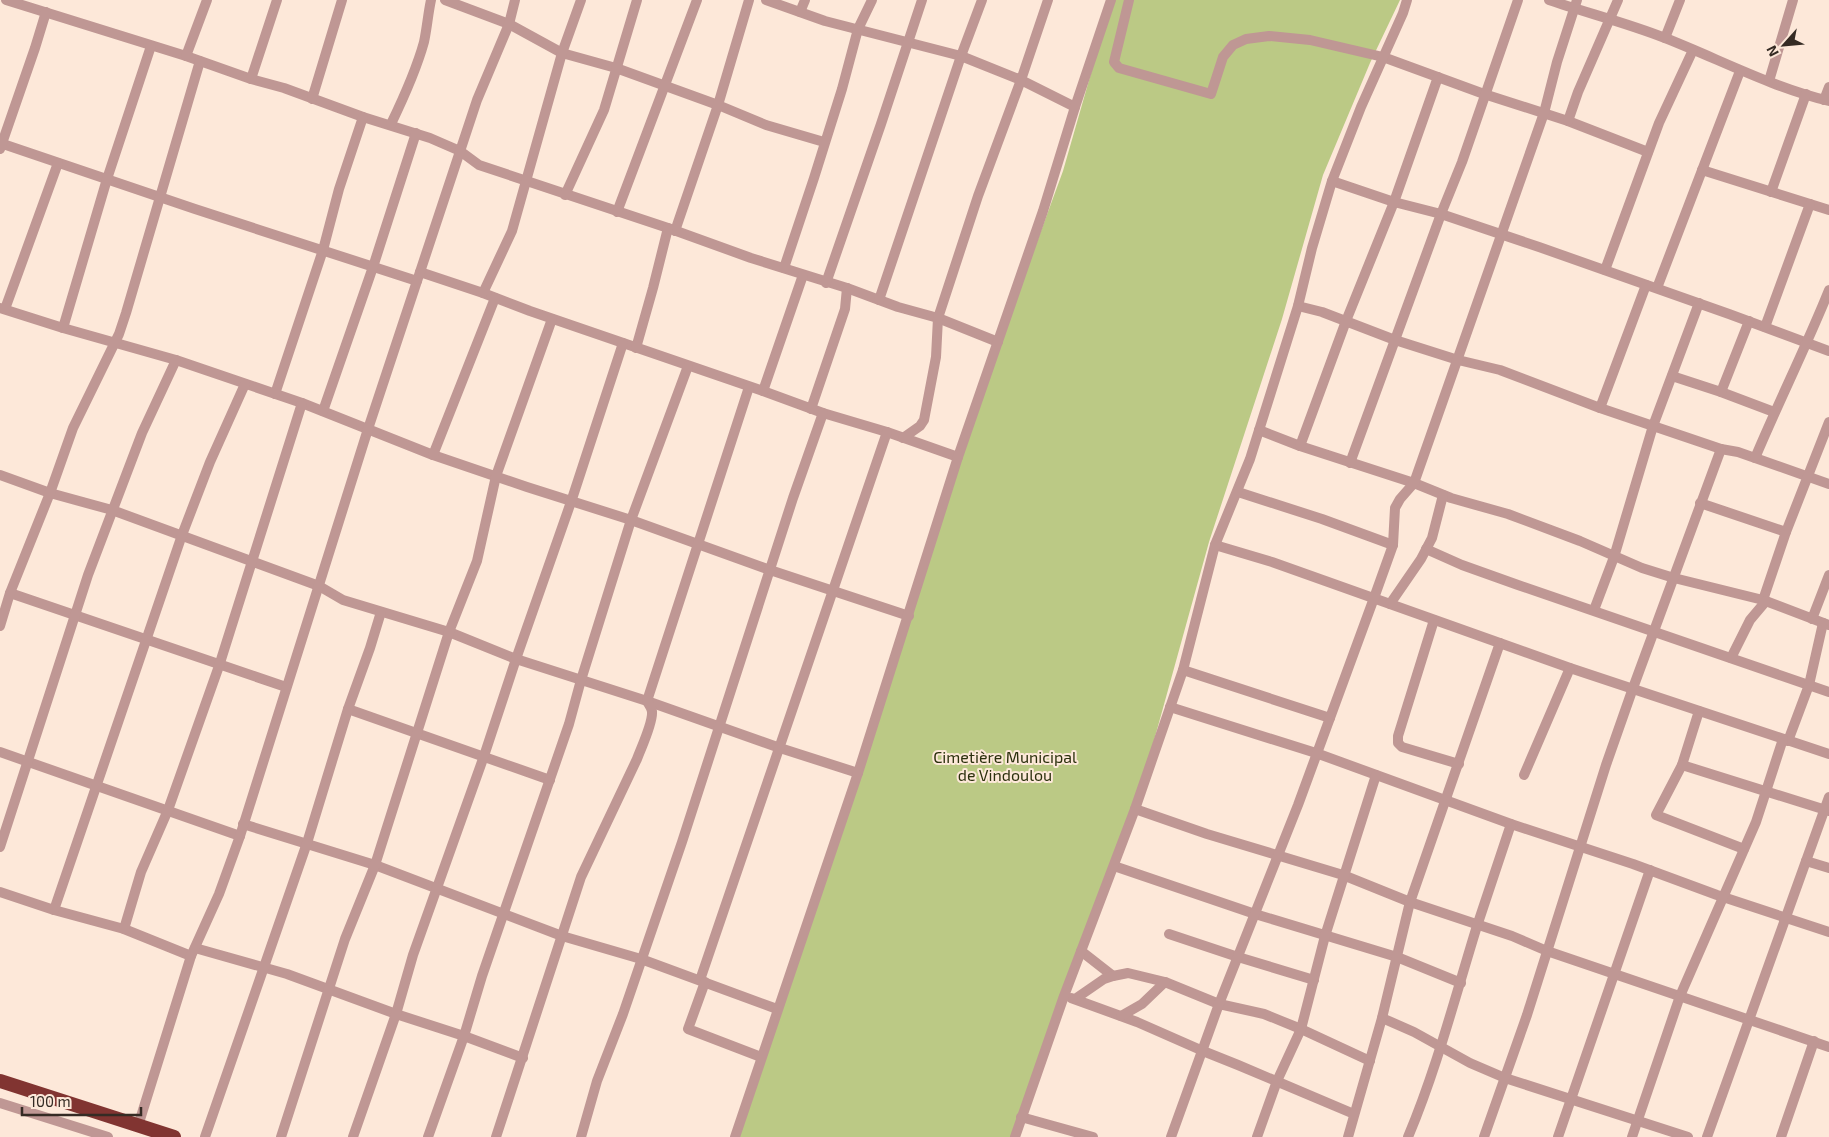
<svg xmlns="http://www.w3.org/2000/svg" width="1829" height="1137" viewBox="0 0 1829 1137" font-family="'Exo 2',sans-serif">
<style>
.green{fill:#bbc985}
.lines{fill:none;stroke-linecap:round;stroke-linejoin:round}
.minor{stroke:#bf9794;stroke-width:10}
.highway{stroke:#813431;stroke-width:14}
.labels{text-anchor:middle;stroke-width:4;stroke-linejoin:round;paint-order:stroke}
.park-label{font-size:16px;fill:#2b300d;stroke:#fde8d9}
</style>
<rect width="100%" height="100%" fill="#fde8d9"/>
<polygon class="green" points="1112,0 1400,0 1370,63 1323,175 1282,319 1209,542 1135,809 1015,1137 739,1137 958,457 1063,171"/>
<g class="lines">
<g class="minor">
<polyline points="6,0 186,56 251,79 284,88 363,117 430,138 460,151 479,165 668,228 751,258 847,288 898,307 938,318 998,342"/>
<polyline points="445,0 509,24 562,53 616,68 718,105 766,125 824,142"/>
<polyline points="766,0 825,21 961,56 1021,80 1075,107"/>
<polyline points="1129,0 1114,62 1119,68 1211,94 1223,57 1233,45 1246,39 1269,36 1310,40 1383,57 1484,94 1568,121 1648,152"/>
<path d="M 1549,0 C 1587,13 1627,23 1665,38 C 1719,59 1771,87 1829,101"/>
<polyline points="800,12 805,0"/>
<polyline points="1665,38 1680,0"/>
<polyline points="186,56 207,0"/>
<polyline points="251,79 277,0"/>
<polyline points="1769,81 1793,0"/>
<polyline points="312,99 342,0"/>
<polyline points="1824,100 1829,87"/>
<polyline points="1568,121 1578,92 1618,0"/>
<path d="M 391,124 C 404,97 416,71 424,42 C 427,28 428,14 431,0"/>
<polyline points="0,143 195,209 417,281"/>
<polyline points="0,149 35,48 46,12"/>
<polyline points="1702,170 1829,210"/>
<polyline points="1332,181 1394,202 1441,214 1539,247 1729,314 1829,351"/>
<polyline points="1771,192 1806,94"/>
<polyline points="565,195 604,110 637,0"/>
<polyline points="617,212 697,0"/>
<polyline points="675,231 718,105 749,0"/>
<polyline points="784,268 814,178 842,89 858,29 872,0"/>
<polyline points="1605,270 1659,123 1693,50"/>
<polyline points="420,272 483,293 530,311 763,391 823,413 887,432 958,457"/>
<polyline points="826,283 881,124 922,0"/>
<polyline points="1657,288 1740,71"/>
<polyline points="483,293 512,231 562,53 581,0"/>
<polyline points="879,300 961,56 982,0"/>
<polyline points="1298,306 1322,312 1395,340 1458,360 1500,370 1600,408 1721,449 1738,452 1829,484"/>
<polyline points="0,308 63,328 176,360 302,403 433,455 527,487 631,520 770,570 909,616"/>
<polyline points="5,309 58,163"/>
<polyline points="1765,327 1810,204"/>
<polyline points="63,328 107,179 151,46"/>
<polyline points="636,348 653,288 668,228"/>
<polyline points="1672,376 1721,392 1774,412"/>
<polyline points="763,391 803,275"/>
<polyline points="1721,392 1749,321"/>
<polyline points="275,394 323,250 339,189 363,117"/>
<polyline points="1600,408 1646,285"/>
<polyline points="811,409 845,309 847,288"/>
<polyline points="323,411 373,267 416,133"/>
<polyline points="1259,430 1300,446 1414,483 1451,498 1508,514 1580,541 1642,568 1674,578 1763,600 1829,625"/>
<polyline points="903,438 920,426 924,420 936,357 938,318 978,196 1021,80 1048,0"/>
<polyline points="1300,446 1346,321 1394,202 1438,77"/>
<polyline points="433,455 495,298"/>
<path d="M 1755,458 C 1779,401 1806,347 1829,290"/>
<polyline points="1350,463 1441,214 1462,162 1518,0"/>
<polyline points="0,475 50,493 112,510 319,586 343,600 449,632 516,659 647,701 780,748 858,773"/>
<polyline points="1238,492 1322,519 1393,545"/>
<polyline points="1700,503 1786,532"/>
<polyline points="1215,545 1272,562 1570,668 1829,754"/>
<polyline points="1426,549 1462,565 1518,585 1829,692"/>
<polyline points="10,593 286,687"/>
<polyline points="1763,600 1786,532 1829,422"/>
<polyline points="1390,604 1421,559 1432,538 1443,495"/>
<polyline points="1594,610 1614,557 1653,426 1699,303"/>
<polyline points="1812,619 1829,575"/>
<polyline points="1434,620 1398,736 1398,743 1402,747 1459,764"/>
<polyline points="0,626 10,593 50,493 73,428 119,334 126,313 200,61"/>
<polyline points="1731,658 1750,620 1766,601"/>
<polyline points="1183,670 1330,718"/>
<polyline points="1170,707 1316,753 1511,824 1633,864 1717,895 1829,932"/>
<polyline points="348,709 550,780"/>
<polyline points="1699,711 1682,765 1656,815 1744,849"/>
<polyline points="1788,741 1809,685 1823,623"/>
<polyline points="0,752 240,836"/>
<polyline points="1682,765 1829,811"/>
<polyline points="1524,775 1570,668"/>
<polyline points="1135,809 1207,834 1343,875 1410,902 1512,936 1547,951 1829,1047"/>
<polyline points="243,824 375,865 562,936 641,959 777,1009"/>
<polyline points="0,847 88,575 142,433 176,360"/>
<polyline points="1806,861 1829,868"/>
<polyline points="1114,866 1255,914 1397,957 1461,983"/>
<polyline points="0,892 54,910 124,929 191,956"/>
<polyline points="54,910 182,535 210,462 245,384"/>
<polyline points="124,929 141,872 168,810 219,666 302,403"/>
<polyline points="1169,934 1238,957 1314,980"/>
<polyline points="195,948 287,974 396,1014 464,1036 523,1058"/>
<polyline points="1081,951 1113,976"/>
<polyline points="700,980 887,432"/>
<polyline points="705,982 688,1029 761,1057"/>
<polyline points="1071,998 1137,1022 1203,1051 1238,1065 1354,1114"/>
<polyline points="1075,999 1104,979 1113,976 1128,973 1165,982 1219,1004 1264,1014 1301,1029 1370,1061"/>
<polyline points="1121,1016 1142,1004 1165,982"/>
<polyline points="1382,1018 1414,1032 1470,1063 1505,1078 1688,1137"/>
<polyline points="0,1103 108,1137"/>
<polyline points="1021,1117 1093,1137"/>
<polyline points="138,1126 191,956 219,894 240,836 368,429 477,100 509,24 515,0"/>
<polyline points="205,1137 307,843 348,709 370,648 381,612"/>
<polyline points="281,1137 345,939 375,865 449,632 477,561 496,476 552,319"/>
<polyline points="353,1137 396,1014 413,955 484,756 516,659 571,502 623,343"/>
<polyline points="428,1137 464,1036 482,976 569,724 581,680 631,520 688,366"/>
<path d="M 496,1137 L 581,877 L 637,759 C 641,748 653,723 652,712 C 652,708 649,705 647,701 L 749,387"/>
<polyline points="581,1137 597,1081 623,1014 682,842 793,498 823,413"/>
<polyline points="735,1137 858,773 958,457 1043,211 1075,107 1111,0"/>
<polyline points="1015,1137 1064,996 1135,809 1183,670 1215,545 1250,459 1298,306 1312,248 1332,181 1361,107 1403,13 1407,0"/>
<polyline points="1171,1137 1219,1004 1298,805 1374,598 1393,545 1395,508 1400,499 1414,483 1544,113 1557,62 1577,0"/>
<polyline points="1257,1137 1277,1081 1301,1029 1325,936 1376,775"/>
<polyline points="1348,1137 1382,1018 1410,902 1500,643"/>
<path d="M 1408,1137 C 1437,1068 1455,997 1477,926 C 1488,892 1500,858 1511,824"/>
<polyline points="1484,1137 1527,1015 1606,765 1633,688 1721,449"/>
<polyline points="1558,1137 1650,870"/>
<polyline points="1632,1137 1680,996 1756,822 1783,739"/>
<polyline points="1707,1137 1829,797"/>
<polyline points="1781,1137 1814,1041"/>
</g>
<polyline class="highway" points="0,1081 174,1137"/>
</g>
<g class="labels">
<g class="park-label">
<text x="1005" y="763">Cimetière Municipal<tspan x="1005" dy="18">de Vindoulou</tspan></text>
</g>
</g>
<g transform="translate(1784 45) rotate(243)" stroke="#fde8d9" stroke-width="4" paint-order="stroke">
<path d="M0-4L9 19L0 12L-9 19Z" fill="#352b24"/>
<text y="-8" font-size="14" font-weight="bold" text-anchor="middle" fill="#352b24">N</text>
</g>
<path d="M22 1107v8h119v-8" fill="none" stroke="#352b24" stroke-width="2.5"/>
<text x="30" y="1107" font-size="15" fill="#352b24" stroke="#fde8d9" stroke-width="4" paint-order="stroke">100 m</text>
</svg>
